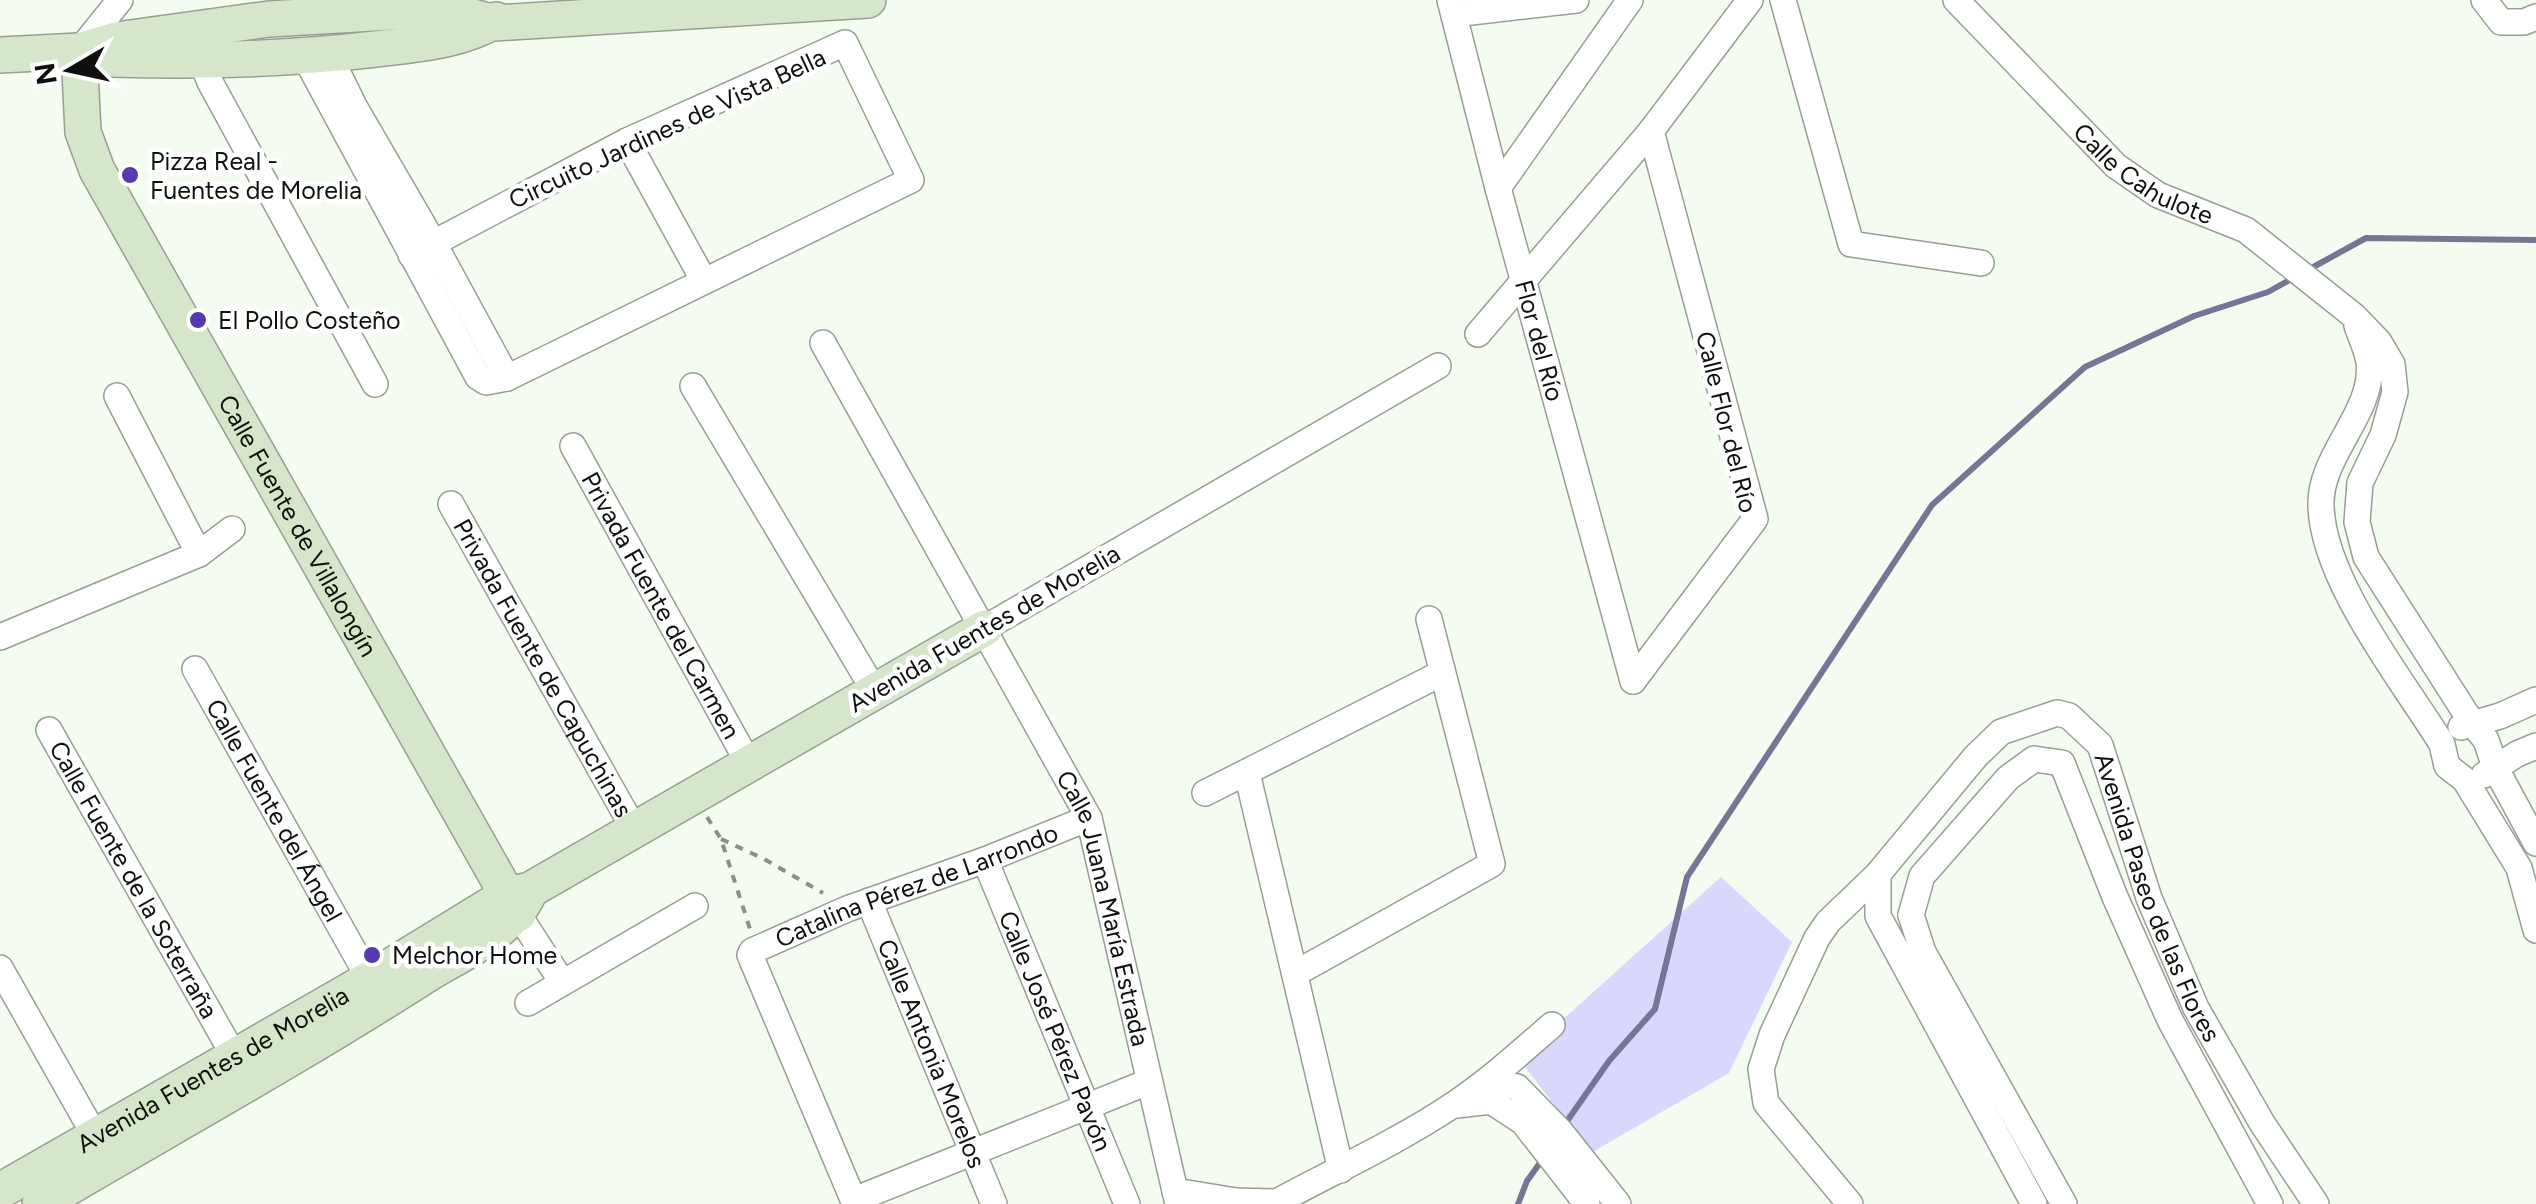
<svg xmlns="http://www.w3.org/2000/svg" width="2536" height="1204" viewBox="0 0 2536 1204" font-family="Figtree,sans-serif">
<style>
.green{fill:#d9d7fc}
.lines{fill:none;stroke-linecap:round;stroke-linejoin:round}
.stream{stroke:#777596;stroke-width:6}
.street-casing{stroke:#989e94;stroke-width:28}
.secondary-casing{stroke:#989e94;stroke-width:38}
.path{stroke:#8a8f88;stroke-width:4;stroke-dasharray:8 8;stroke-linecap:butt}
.street{stroke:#fff;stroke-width:25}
.secondary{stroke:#d5e6ca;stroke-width:35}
.poi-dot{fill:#5739b1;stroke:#fff;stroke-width:4}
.labels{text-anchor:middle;stroke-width:9;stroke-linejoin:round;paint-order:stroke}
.street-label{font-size:25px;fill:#0f110e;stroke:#fff}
.poi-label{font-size:25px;fill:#0f110e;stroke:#fff;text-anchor:start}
</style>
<rect width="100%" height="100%" fill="#f4fcf1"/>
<polygon class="green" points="1721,877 1792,942 1729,1073 1591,1153 1519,1059"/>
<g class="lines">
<g class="stream">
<polyline points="2306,271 2366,238 2536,240"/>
<polyline points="1565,1124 1609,1061 1655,1009 1687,877 1932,505 2085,367 2194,316 2268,292 2295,277"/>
<polyline points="1518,1204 1527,1181 1542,1160"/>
</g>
<defs>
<g id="street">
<path id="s1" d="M 1450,0 L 1498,188 L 1633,681"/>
<polyline points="1783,0 1851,244 1981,263"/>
<path id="s2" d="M 1956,0 L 2116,166 L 2158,195 L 2246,230 L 2354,316 L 2379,342 L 2392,364 L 2395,392 L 2383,435 L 2360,483 L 2357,522 L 2366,557 L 2472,723 L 2486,740 L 2495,767 L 2536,843"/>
<polyline points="2484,0 2501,22 2524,22 2536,17"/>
<polyline points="1454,14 1576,0"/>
<polyline points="79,51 120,0"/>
<polyline points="329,55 354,106 433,242 507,378"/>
<polyline points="305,57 478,377 486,382 507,378 911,180 845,43 627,141 411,255"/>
<polyline points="202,62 210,82 375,384"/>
<polyline points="627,141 704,281"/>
<polyline points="1498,188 1630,0"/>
<path d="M 2357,326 C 2361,337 2367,350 2369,362 C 2375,412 2319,455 2321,506 C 2323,581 2403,681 2442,744 L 2447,766 L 2465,780 L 2519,868 L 2536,930"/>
<polyline points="1478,334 1651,131 1750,0"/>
<path id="s3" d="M 823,343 L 1089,818 L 1178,1204"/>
<polyline points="693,386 874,690"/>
<polyline points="117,396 199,554"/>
<path id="s4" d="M 573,446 L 749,764"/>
<path id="s5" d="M 451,504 L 634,829"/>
<polyline points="985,628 1438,366"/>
<polyline points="0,637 199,554 232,529"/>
<path id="s6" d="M 195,669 L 378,994"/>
<polyline points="1633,681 1755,519 1651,131"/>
<polyline points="2461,727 2500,716 2536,700"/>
<path id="s7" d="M 49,730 L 241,1068"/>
<polyline points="1247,773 1341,1170"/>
<polyline points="2484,775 2517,754 2536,746"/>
<polyline points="1205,793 1442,673"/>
<path id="s8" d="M 985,860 L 1127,1204"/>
<polyline points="1878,874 1878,916 2034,1204"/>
<path id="s9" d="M 869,901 L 994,1204"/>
<polyline points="518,914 562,982"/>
<polyline points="1911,915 1922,876 2008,778 2034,759 2062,763 2115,897 2170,1020 2270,1204"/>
<polyline points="1911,915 1923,952 2064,1204"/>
<polyline points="0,968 103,1150"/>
<polyline points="1296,973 1492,864 1429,619"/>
<polyline points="528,1003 695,906"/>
<polyline points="1487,1081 1517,1087 1560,1131 1618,1204"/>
<polyline points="1457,1105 1491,1101 1523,1122 1587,1204"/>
<polyline points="1175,1191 1236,1201 1275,1202"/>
<polyline points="854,1200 1148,1082"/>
<path id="s10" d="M 855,1204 L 750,955 L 752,951 L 847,909 L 985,860 L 1089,818"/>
<path d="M 1273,1204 C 1334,1171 1398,1142 1456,1103 C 1490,1080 1521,1052 1552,1025"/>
<path id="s11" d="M 1850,1204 L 1766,1103 L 1761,1069 L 1772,1035 L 1817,938 L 1828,922 L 1878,874 L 1976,756 L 2001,732 L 2057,713 L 2069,716 L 2100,745 L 2149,898 L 2196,1008 L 2262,1123 L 2316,1204"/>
</g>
<g id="secondary">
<path id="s12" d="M 79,51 L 83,132 L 97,170 L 518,914"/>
<polyline points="0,55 79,51 116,40 269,19 443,9 495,23 868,0"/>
<path d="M 99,56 L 112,59 C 201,62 288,59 376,49 C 417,44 461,41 496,20"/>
<path id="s13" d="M 0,1191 L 370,979 L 507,895 L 530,890 L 985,628"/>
<path d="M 40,1204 C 169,1128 300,1056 426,975 C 460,954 509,933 527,897"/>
</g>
</defs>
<use href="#street" class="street-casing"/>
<use href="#secondary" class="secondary-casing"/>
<g class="path">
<polyline points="707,817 721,839 750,929"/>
<polyline points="721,839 764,859 823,893"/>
</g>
<use href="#street" class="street"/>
<use href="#secondary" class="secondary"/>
</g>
<g class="poi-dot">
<circle cx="130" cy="175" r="10"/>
<circle cx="198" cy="320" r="10"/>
<circle cx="372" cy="955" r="10"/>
</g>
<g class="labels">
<g class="street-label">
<text transform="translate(667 128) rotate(-25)" y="9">Circuito Jardines de Vista Bella</text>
<text dy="9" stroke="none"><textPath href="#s2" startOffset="258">Calle Cahulote</textPath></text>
<text dy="9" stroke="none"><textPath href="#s1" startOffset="352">Flor del Río</textPath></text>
<text transform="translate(1727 422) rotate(76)" y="9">Calle Flor del Río</text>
<text dy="9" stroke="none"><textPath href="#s12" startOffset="530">Calle Fuente de Villalongín</textPath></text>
<text dy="9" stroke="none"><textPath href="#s4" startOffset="182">Privada Fuente del Carmen</textPath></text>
<text transform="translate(984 628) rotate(-30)" y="9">Avenida Fuentes de Morelia</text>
<text dy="9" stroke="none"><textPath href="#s5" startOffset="188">Privada Fuente de Capuchinas</textPath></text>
<text dy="9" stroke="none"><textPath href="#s6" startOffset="162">Calle Fuente del Ángel</textPath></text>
<text dy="9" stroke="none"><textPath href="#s7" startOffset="172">Calle Fuente de la Soterraña</textPath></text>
<text dy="9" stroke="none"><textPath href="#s10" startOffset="452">Catalina Pérez de Larrondo</textPath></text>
<text dy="9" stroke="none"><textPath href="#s11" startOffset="862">Avenida Paseo de las Flores</textPath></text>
<text dy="9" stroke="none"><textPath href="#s3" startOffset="635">Calle Juana María Estrada</textPath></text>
<text dy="9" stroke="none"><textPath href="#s8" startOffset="185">Calle José Pérez Pavón</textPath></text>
<text dy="9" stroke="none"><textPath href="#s9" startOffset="165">Calle Antonia Morelos</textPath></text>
<text dy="9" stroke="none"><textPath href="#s13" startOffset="245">Avenida Fuentes de Morelia</textPath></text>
</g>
<g class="poi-label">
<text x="150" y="170">Pizza Real -<tspan x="150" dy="29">Fuentes de Morelia</tspan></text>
<text x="218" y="329">El Pollo Costeño</text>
<text x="392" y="964">Melchor Home</text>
</g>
</g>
<g transform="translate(70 70) rotate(261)" stroke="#ffffff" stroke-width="8" paint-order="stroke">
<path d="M0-8L18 38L0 25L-18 38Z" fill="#0f110e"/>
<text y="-15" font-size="28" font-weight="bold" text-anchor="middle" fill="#0f110e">N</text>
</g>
</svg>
